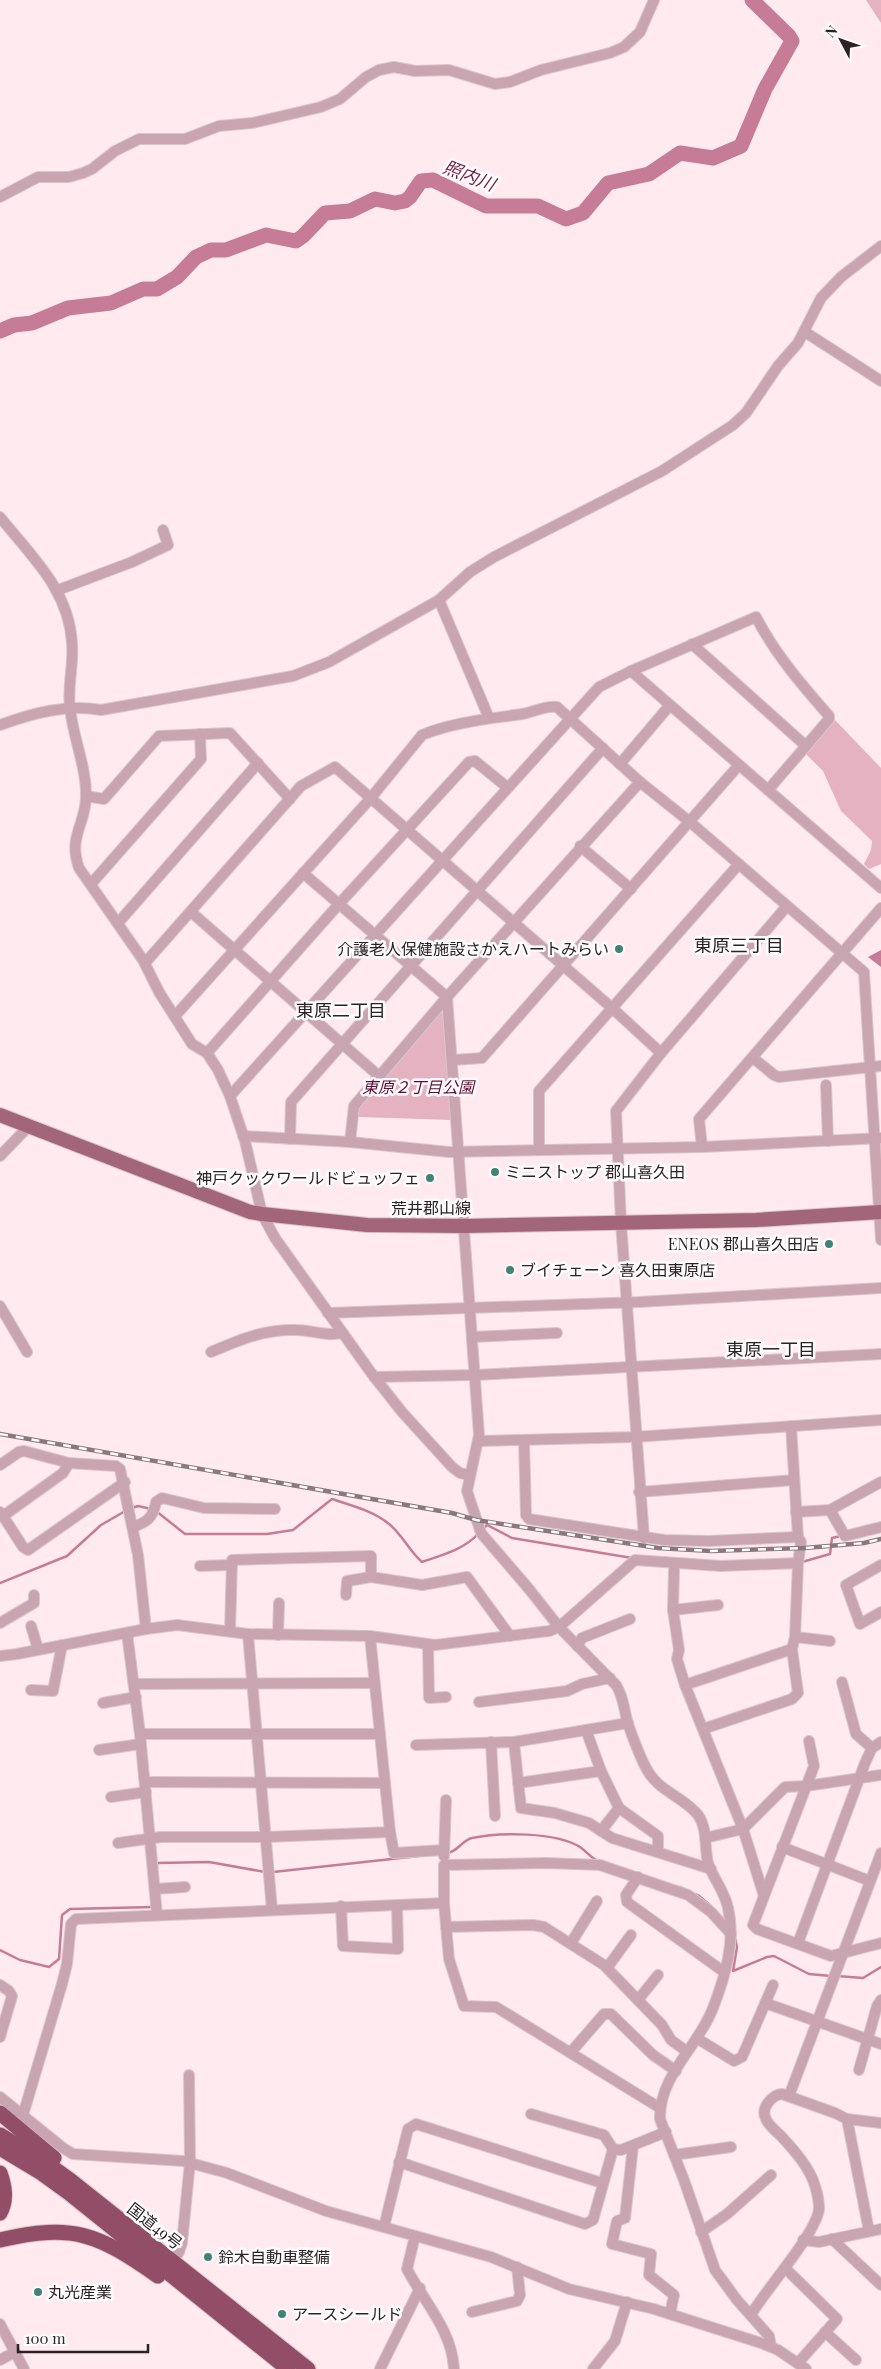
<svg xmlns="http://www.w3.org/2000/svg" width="881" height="2369" viewBox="0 0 881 2369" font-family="'Playfair Display','Noto Sans JP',serif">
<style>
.green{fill:#e5b2c2}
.water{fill:#c67c96}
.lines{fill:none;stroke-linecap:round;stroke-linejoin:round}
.stream{stroke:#c67c96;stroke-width:2.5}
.river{stroke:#c67c96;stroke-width:15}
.minor-casing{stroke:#d9c6cb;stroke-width:12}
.major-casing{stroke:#d9c6cb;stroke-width:16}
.highway-casing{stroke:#d9c6cb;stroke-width:17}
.minor{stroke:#c8a5b0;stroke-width:10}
.major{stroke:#a2657a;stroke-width:14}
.highway{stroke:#934e67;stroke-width:15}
.rail-casing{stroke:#89797d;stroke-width:4.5}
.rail{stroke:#fdfdfd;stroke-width:2.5;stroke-dasharray:8;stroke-linecap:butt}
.poi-dot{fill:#418375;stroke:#fdfdfd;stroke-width:2}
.labels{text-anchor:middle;stroke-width:5;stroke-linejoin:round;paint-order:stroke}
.poi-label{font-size:16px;fill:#2d2124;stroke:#fdfdfd;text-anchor:start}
.park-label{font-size:16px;font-style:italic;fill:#650a37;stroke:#fdfdfd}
.street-label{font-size:16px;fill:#2d2124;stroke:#fdfdfd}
.water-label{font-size:18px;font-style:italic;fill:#771e46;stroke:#fdfdfd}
.neighbourhood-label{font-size:18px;fill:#2d2124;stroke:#fdfdfd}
</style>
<rect width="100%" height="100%" fill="#ffeaf0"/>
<g class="green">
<polygon points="866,0 881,0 881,23"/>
<polygon points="835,720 881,768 881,864 869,869 864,864 871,850 872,841 841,811 823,771 806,754"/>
<polygon points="443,1009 452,1120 359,1117 359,1107"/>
</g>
<polygon class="water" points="881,950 881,967 868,957"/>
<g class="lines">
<g class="stream">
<polyline points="132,1508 138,1506 151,1509"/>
<path d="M 156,1511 L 185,1534 L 267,1534 L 293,1530 L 332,1499 C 350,1505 374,1511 389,1524 C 402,1534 409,1551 422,1562 C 442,1555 463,1550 478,1534"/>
<polyline points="484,1528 487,1525 512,1538 632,1558"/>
<polyline points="802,1562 830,1554 832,1538 841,1536"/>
<polyline points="0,1583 67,1556 101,1525 127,1510"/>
<path d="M 447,1853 C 458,1852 462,1840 472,1838 C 501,1832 555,1832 580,1847 C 587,1852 591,1858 598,1861"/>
<polyline points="157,1867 157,1863 209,1862 265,1872"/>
<polyline points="273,1872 419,1856"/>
<polyline points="680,1887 699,1896 711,1906"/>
<polyline points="715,1910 726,1922"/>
<polyline points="735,1938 737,1947 733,1971 767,1957 774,1956 809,1974 831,1976"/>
<polyline points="0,1950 20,1960 49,1967 59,1959 62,1915 70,1909 153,1907"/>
<polyline points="837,1976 863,1978 881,1967"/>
</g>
<polyline class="river" points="0,331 14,325 32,323 68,308 111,303 143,289 157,289 177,277 196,257 211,250 226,250 266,235 296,241 303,236 325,213 350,211 375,199 395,203 405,201 410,197 421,181 433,180 486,206 538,206 566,219 583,213 608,183 649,174 680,153 713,158 741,146 765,89 792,41 789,36 752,0"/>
<defs>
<g id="minor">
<polyline points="0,197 38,177 69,177 83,173 92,169 115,151 139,139 185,139 219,126 252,123 321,107 340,99 366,77 379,70 394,67 415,71 449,70 495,84 510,82 541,70 610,53 624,47 640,32 654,0"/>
<polyline points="805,332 881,381"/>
<path d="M 0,517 C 32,557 69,590 72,643 C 74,665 67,687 70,708 C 73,738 87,768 86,798 C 85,825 68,837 79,868 L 143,960 L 159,992 L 192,1044 L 207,1053 L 218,1070 L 230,1096 L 245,1141 L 262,1214 L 275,1238 L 372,1374 L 402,1412 L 452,1467 L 460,1473 L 469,1475"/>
<polyline points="58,590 132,562 168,545 163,530"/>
<polyline points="439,600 489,718"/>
<polyline points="692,644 806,746 768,790"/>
<polyline points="631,671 881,888"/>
<path d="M 0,725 C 33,713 66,704 101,710 L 293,676 L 329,662 L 439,600 L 470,572 L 494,557 L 662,471 L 733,425 L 746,413 L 778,366 L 798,343 L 821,298 L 841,277 L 881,246"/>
<polyline points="620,764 670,705"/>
<polyline points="86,796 104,799 159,736 230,733 290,799"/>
<polyline points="580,846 631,889"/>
<path d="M 303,873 L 447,997 L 479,1435 L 467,1491 L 481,1533 L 529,1589 L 559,1627 L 616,1685 C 624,1697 624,1711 628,1724 C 634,1740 640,1759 649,1773 C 661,1792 685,1798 698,1815 C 708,1829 704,1847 708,1863 C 713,1878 725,1892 728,1908 C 736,1941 725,1977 713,2008 C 699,2046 659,2075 660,2119 L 684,2180 L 715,2270 L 737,2300 L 769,2336 L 771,2347"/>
<polyline points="91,884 201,759 200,734"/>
<polyline points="191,912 379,1076"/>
<polyline points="118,923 258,763"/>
<polyline points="145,963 301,786 335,767 612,1008 661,1053"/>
<path d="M 175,1016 L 370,799 L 422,735 C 453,722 489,719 522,714 C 534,712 546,705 557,707 L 640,782 L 690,822 L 864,972 L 881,1240"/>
<polyline points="207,1053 339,904 469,762 475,761 507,787"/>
<polyline points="753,1058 774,1075 779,1077 881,1066"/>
<polyline points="453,1060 482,1058 739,765"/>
<polyline points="826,1085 828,1141"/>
<path d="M 230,1096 L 599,687 L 631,671 L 756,617 C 775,654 802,685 829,716 L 829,719 L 806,746"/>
<polyline points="243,1136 350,1142 449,1152 702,1147 881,1138"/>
<polyline points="290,1139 291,1102 603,748"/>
<polyline points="350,1142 354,1106 447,997 640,782"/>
<polyline points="702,1147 699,1119 881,908"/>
<polyline points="539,1150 539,1091 739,864"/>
<polyline points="0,1156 29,1126"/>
<polyline points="0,1306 27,1352"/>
<polyline points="328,1313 639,1302 881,1288"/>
<polyline points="472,1337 557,1333"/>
<path d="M 211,1352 C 239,1340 264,1329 296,1330 C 313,1330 325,1337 342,1333"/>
<polyline points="374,1377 475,1375 881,1354"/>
<polyline points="791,1426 798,1537 801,1542 798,1563"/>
<polyline points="524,1440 526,1515 529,1519 664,1540 709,1541 798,1537"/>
<polyline points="479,1441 635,1437 881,1420"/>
<polyline points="0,1465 19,1452 24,1451 69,1463 116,1466 120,1469 138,1555 146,1629"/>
<polyline points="639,1492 794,1480"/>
<polyline points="830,1510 845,1536 881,1527"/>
<polyline points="0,1512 3,1516 63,1473 69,1463"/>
<polyline points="796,1512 830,1510 881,1482"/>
<polyline points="3,1516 23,1547 28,1550 125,1482"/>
<path d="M 133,1527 C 147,1522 153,1518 156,1502 L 162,1498 L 204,1508 L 275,1509"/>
<polyline points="644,1538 621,1223 616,1111 661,1053 787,906"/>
<polyline points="881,1565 846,1585 860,1624 881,1612"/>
<polyline points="200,1566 232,1565"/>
<polyline points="674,1570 673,1610 679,1650 677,1659 685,1685 743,1829 764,1896"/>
<polyline points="346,1595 347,1581 371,1577"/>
<polyline points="673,1610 718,1605"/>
<polyline points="0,1623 34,1603 34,1595"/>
<polyline points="31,1626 38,1649"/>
<polyline points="230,1631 232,1560 371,1556 371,1577 422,1585 467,1577 510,1636"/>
<polyline points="127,1633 140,1734 157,1915"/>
<polyline points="248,1634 272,1910"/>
<polyline points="278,1635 279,1603"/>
<polyline points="795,1637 830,1641"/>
<polyline points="428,1645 429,1698 446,1697"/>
<polyline points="577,1646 582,1638 630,1619"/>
<polyline points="0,1656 17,1654 146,1629 177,1625 248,1634 370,1636 435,1645 549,1631 559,1627 635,1560 721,1566 798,1563 795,1637 792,1649 798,1693 792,1699 703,1729"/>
<polyline points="842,1682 856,1734 872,1748"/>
<polyline points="134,1684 374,1683"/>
<polyline points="685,1685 792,1649"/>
<polyline points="31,1690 53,1691 62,1645"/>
<polyline points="479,1702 567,1691 582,1684 610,1678"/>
<polyline points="103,1703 136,1697"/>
<polyline points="628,1723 514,1742 521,1808 555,1813 589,1823 612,1838 711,1869"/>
<polyline points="586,1730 601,1771 619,1808 601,1831"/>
<polyline points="140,1734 380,1734"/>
<polyline points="809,1741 814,1766 753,1925 757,1929 831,1956 881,1943"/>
<polyline points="491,1742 495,1816"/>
<polyline points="416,1745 514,1742"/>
<polyline points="99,1750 141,1744"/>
<polyline points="145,1782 385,1783"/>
<polyline points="518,1783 601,1771"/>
<polyline points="111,1797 146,1792"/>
<polyline points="619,1808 658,1836 658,1851"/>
<polyline points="390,1832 394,1853 444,1850"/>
<polyline points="705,1838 743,1829 785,1787 806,1786 881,1775"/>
<polyline points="118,1843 161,1837 267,1837 390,1832 370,1636"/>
<polyline points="782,1847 870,1881"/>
<polyline points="444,1856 446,1800"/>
<polyline points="638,1877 626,1895 627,1902 724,1972"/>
<polyline points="155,1889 185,1887"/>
<polyline points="341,1906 343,1946 398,1949 397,1905"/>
<polyline points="446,1927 533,1925 544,1927 604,1965 662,2025 671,2040 686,2051"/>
<polyline points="571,1943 597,1901"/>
<polyline points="798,1943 865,1763 872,1748 881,1742"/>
<polyline points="607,1968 631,1935"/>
<polyline points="0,1985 9,1991 12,1996 0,2037"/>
<polyline points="638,2000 658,1975"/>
<polyline points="765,2003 881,2044"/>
<polyline points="698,2039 734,2061 742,2057 773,1985"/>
<polyline points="571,2052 604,2014 611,2014 653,2055 676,2071"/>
<polyline points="859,2070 877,2006 881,2000"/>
<polyline points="789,2096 881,1853"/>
<polyline points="0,2097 63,2148 73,2154 183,2161 227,2173 326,2211 491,2257 569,2289 654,2309 761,2343 778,2350 806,2369"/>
<polyline points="660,2108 496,2007 464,2006 449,1959 444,1903 444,1865 546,1863 600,1865 688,1895 711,1912 731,1934"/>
<polyline points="531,2114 604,2135 613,2149"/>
<polyline points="23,2115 62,1984 67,1964 71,1924 76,1919 444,1903"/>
<polyline points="847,2119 869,2231"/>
<polyline points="633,2146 625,2218 617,2221 612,2244 651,2254 649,2275 674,2295 670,2314"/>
<polyline points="674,2155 731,2147"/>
<polyline points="399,2162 585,2224 593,2220 613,2149 621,2150 666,2132"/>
<polyline points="384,2227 408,2129 416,2124 602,2183"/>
<polyline points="701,2232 727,2214 771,2175"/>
<path d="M 415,2236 L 407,2269 C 424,2302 452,2330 454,2369"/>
<polyline points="832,2239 881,2285"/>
<polyline points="803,2240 819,2242 881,2229"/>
<polyline points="172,2261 179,2252 182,2243 190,2162 189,2075"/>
<polyline points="785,2268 837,2319 798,2363"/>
<polyline points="472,2312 517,2301 520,2295 517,2267"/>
<path d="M 751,2315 C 765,2290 816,2234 819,2209 C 819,2203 817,2192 815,2186 C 810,2168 794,2150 781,2136 C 776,2131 768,2125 766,2119 C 760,2108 772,2095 782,2094 L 835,2113 L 847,2119 L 881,2123"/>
<polyline points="0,2324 24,2369"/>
<polyline points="825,2332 856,2360"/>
<polyline points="0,2360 15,2352"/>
<polyline points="380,2369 420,2288"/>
<polyline points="593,2369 615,2341 627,2302"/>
</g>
<polyline id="major" points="0,1115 250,1212 262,1214 367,1225 465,1226 756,1220 881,1212"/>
<g id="highway">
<polyline points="0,2113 54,2158"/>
<polyline points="0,2135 45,2162 70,2180 308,2369"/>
<polyline points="0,2148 40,2172 69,2193 288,2369"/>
<path d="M 0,2173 C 5,2187 7,2200 0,2213"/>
<path d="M 0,2240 C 74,2223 98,2234 158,2276"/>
</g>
</defs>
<use href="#minor" class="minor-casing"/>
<use href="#major" class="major-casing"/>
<use href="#highway" class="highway-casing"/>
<use href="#minor" class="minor"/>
<use href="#major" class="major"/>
<use href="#highway" class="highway"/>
<defs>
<polyline id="rail" points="0,1434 452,1513 476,1520 658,1548 711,1551 805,1548 864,1543 881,1539"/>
</defs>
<use href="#rail" class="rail-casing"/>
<use href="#rail" class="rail"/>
</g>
<g class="poi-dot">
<circle cx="619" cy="949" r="5"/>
<circle cx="495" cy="1172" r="5"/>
<circle cx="430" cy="1178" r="5"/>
<circle cx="829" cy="1244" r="5"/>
<circle cx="510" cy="1270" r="5"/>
<circle cx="208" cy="2257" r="5"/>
<circle cx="38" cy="2292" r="5"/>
<circle cx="282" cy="2314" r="5"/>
</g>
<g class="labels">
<g class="poi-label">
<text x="609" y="955" text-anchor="end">介護老人保健施設さかえハートみらい</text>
<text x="505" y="1178">ミニストップ 郡山喜久田</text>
<text x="420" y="1184" text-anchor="end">神戸クックワールドビュッフェ</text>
<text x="819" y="1250" text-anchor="end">ENEOS 郡山喜久田店</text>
<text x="520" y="1276">ブイチェーン 喜久田東原店</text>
<text x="218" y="2263">鈴木自動車整備</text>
<text x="48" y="2298">丸光産業</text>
<text x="292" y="2320">アースシールド</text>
</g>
<g class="park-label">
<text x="418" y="1093">東原２丁目公園</text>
</g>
<g class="street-label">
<text x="431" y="1214">荒井郡山線</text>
<text transform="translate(155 2226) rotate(38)" y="6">国道49号</text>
</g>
<g class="water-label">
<text transform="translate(469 176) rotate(21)" y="6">照内川</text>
</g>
<g class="neighbourhood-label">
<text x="739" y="952">東原三丁目</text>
<text x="341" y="1017">東原二丁目</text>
<text x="771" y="1356">東原一丁目</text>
</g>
</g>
<g transform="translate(841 40) rotate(311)" stroke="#fdfdfd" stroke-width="4" paint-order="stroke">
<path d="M0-4L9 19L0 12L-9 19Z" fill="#2d2124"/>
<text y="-8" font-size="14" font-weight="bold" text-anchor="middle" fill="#2d2124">N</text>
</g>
<path d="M18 2344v8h130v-8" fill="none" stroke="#2d2124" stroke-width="2.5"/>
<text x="25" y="2344" font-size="15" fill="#2d2124" stroke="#fdfdfd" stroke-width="4" paint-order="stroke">100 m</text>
</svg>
